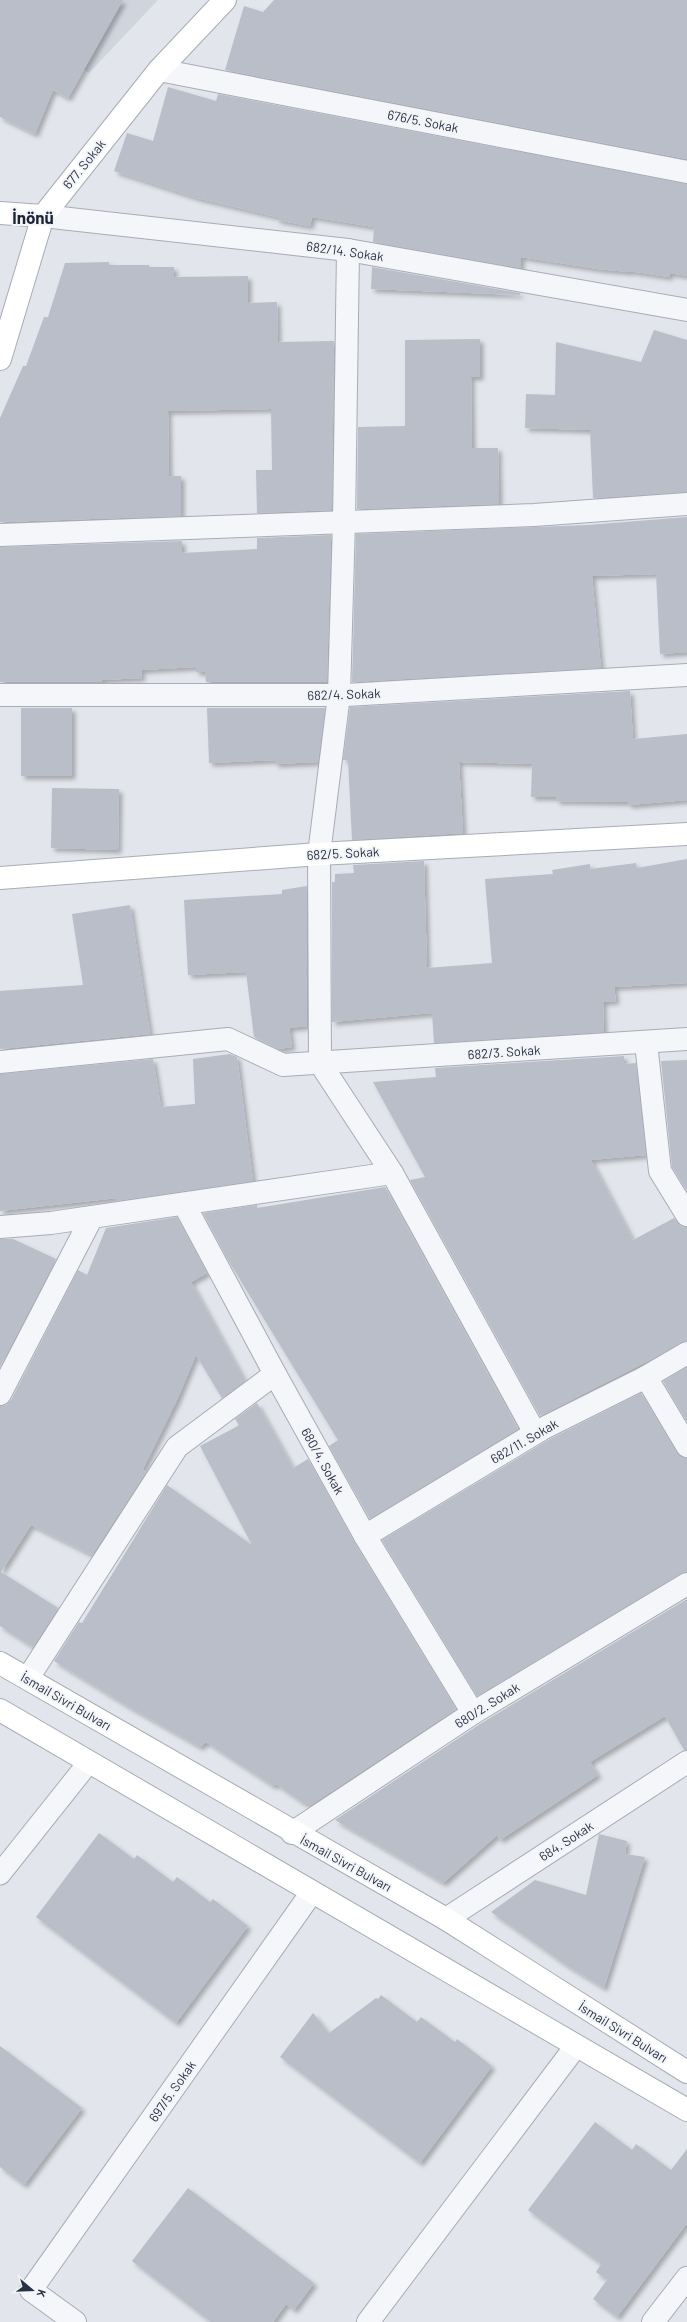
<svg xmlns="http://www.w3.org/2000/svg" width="687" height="2322" viewBox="0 0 687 2322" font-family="Barlow,sans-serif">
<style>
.built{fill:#d0d4dd}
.building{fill:#b9bec9;filter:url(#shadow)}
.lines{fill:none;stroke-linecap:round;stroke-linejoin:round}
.lane-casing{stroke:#a7acb6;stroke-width:23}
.street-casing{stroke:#a7acb6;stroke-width:24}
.secondary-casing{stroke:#a7acb6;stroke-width:24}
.lane{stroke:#f5f6f9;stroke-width:21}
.street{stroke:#f5f6f9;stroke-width:22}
.secondary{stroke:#fff;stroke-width:22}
.labels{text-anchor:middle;stroke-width:4;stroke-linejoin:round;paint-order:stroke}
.street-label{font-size:13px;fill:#293244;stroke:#f2f4f8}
.district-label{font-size:17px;font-weight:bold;fill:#1b2335;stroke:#f2f4f8}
</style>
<defs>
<filter id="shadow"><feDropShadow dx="3.5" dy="3.5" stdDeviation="2" flood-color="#0004"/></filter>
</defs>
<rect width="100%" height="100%" fill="#e2e5eb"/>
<polygon class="built" points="0,0 158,0 89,73 0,22"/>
<g class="building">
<polygon points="0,0 123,0 68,98 53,90 35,134 0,117"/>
<polygon points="274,0 687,0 687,159 225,70 244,6 263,12"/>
<polygon points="168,87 216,101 218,94 687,184 687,276 670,273 669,277 629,271 629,272 598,269 521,257 521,268 373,242 374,227 312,217 310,226 277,220 277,217 197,198 114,171 127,133 153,141"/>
<polygon points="109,262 109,265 149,265 149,267 174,267 174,277 248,276 248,303 277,302 278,342 334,341 332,510 257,513 256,470 272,470 271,409 168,411 169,476 181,476 181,516 0,522 0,418 23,366 26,366 44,317 48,317 65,263"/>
<polygon points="372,267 520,293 520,295 371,289"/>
<polygon points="654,330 687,340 687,492 593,498 590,430 525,428 526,394 555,395 556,342 641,362"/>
<polygon points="480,339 480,377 471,377 472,448 498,448 499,504 357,509 358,427 405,426 405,340"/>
<polygon points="687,517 687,652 660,654 656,574 592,576 601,668 352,682 356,534 588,525"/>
<polygon points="331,535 327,682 206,682 205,672 196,672 196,667 141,670 142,678 102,680 102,682 0,682 0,547 182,541 182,553 257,549 257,538"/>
<polygon points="630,691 633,739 687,734 687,800 629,805 628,802 556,801 556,797 531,797 532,764 459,762 463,833 352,840 348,760 343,760 350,707"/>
<rect x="21" y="708" width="51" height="68"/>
<polygon points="207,708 325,708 318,762 275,764 275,760 209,763"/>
<polygon points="52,788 119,789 118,850 51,848"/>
<polygon points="687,859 687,983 614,987 616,1001 603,1002 604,1032 434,1043 432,1013 332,1022 332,882 335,882 335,874 354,873 353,865 424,861 427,968 492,963 485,879 553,874 552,870 590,864 590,869 636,863 637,868"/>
<polygon points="307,886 307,1026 289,1028 292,1047 278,1049 254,1037 246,972 188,975 184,900 282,894 282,890"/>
<polygon points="130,905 150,1034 0,1049 0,991 83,985 72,914"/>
<polygon points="230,1054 237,1057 253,1181 116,1201 117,1198 0,1211 0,1074 153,1059 161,1107 195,1104 193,1059"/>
<polygon points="624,1056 624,1064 636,1063 646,1155 591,1160 633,1240 674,1218 681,1226 687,1227 687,1341 540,1416 410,1180 425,1177 373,1082 436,1077 435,1068"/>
<polygon points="687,1060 687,1191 672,1167 661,1061"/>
<polygon points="385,1187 518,1429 370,1519 329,1446 338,1440 228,1260 203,1213 257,1205 257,1208"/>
<polygon points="177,1217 207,1273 191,1282 245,1381 222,1398 196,1355 177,1400 143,1469 146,1472 92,1555 31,1525 1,1572 58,1608 33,1647 0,1626 0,1406 6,1405 11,1400 78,1270 87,1275 106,1228"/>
<polygon points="0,1239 13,1239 56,1259 0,1367"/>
<polygon points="687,1367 687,1422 663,1381"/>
<polygon points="641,1393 676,1452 687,1458 687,1571 477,1696 382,1540 548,1440"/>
<polygon points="257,1403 293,1468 308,1459 354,1542 456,1709 311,1805 302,1802 276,1784 273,1786 206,1742 200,1747 129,1707 54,1661 79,1622 82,1623 167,1485 252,1545 200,1446 236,1427 239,1425 235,1419"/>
<polygon points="687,1599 687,1750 684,1750 665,1716 590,1762 598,1775 500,1840 497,1835 443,1883 335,1820 480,1724"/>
<polygon points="99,1833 134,1859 137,1855 173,1882 177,1877 210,1902 213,1899 248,1926 176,2023 36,1917"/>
<polygon points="599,1834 627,1841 625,1854 645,1857 604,1988 566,1965 491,1912 535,1880 586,1895"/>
<polygon points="381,1995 417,2022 421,2017 455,2042 457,2039 492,2066 420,2163 280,2057 313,2013 329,2033 376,1998 378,1999"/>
<polygon points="0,2046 82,2108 24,2185 0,2167"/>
<polygon points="595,2122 632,2150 636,2144 671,2170 687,2149 687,2223 617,2317 593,2299 607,2280 596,2272 601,2264 528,2210"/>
<polygon points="188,2188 314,2283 294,2310 286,2304 273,2322 211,2322 132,2261"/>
</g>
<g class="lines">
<defs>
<polyline id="lane" points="0,1874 89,1762"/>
<g id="street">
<polyline points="159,70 687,172"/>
<polyline points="43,216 348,250 687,310"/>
<polyline points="348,250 344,522 339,695 319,854 320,1063 392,1173 535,1433"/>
<polyline points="0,535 534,515 687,504"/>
<polyline points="0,695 346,695 687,675"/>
<polyline points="646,1043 660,1171 687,1215"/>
<polyline points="0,1062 228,1039 283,1065 687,1039"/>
<polyline points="184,1204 275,1374 365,1536 473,1713"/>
<polyline points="0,1227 51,1223 392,1173"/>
<polyline points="646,1377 687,1446"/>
<polyline points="0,1394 92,1217"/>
<polyline points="365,1536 542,1429 646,1377 687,1353"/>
<polyline points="28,1678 177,1447 275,1374"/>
<polyline points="292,1833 473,1713 687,1584"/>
<polyline points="446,1919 687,1762"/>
<polyline points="75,2322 31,2290 312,1892"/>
<polyline points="368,2322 576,2046"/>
<polyline points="653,2322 687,2278"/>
</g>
<g id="secondary">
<polyline points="0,213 43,216"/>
<polyline points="0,359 43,216 159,70 225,0"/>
<polyline points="0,878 319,854 687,834"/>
<polyline points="0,1663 446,1919 687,2072"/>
<polyline points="0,1710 687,2110"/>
</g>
</defs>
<use href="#lane" class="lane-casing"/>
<use href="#street" class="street-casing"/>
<use href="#secondary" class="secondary-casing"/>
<use href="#lane" class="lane"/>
<use href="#street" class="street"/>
<use href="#secondary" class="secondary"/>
</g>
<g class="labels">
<g class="street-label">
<text transform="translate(423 121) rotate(11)" y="5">676/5. Sokak</text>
<text transform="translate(84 164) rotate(-51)" y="5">677. Sokak</text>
<text transform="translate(345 251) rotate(8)" y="5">682/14. Sokak</text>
<text transform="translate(344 694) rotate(-2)" y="5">682/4. Sokak</text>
<text transform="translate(343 853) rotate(-3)" y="5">682/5. Sokak</text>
<text transform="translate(504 1052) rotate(-4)" y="5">682/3. Sokak</text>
<text transform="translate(524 1441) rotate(-30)" y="5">682/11. Sokak</text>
<text transform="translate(323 1461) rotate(61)" y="5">680/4. Sokak</text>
<text transform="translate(66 1701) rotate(30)" y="5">İsmail Sivri Bulvarı</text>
<text transform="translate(487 1705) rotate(-32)" y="5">680/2. Sokak</text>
<text transform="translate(566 1841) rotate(-33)" y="5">684. Sokak</text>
<text transform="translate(346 1863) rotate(29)" y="5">İsmail Sivri Bulvarı</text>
<text transform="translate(623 2032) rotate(32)" y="5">İsmail Sivri Bulvarı</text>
<text transform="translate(172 2091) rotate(-55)" y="5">697/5. Sokak</text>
</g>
<g class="district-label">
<text x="33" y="224">İnönü</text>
</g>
</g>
<g transform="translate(32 2290) rotate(109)" stroke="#f2f4f8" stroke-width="3" paint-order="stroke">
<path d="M0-3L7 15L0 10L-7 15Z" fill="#293244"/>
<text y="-6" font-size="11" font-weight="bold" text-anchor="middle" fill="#293244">K</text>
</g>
</svg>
